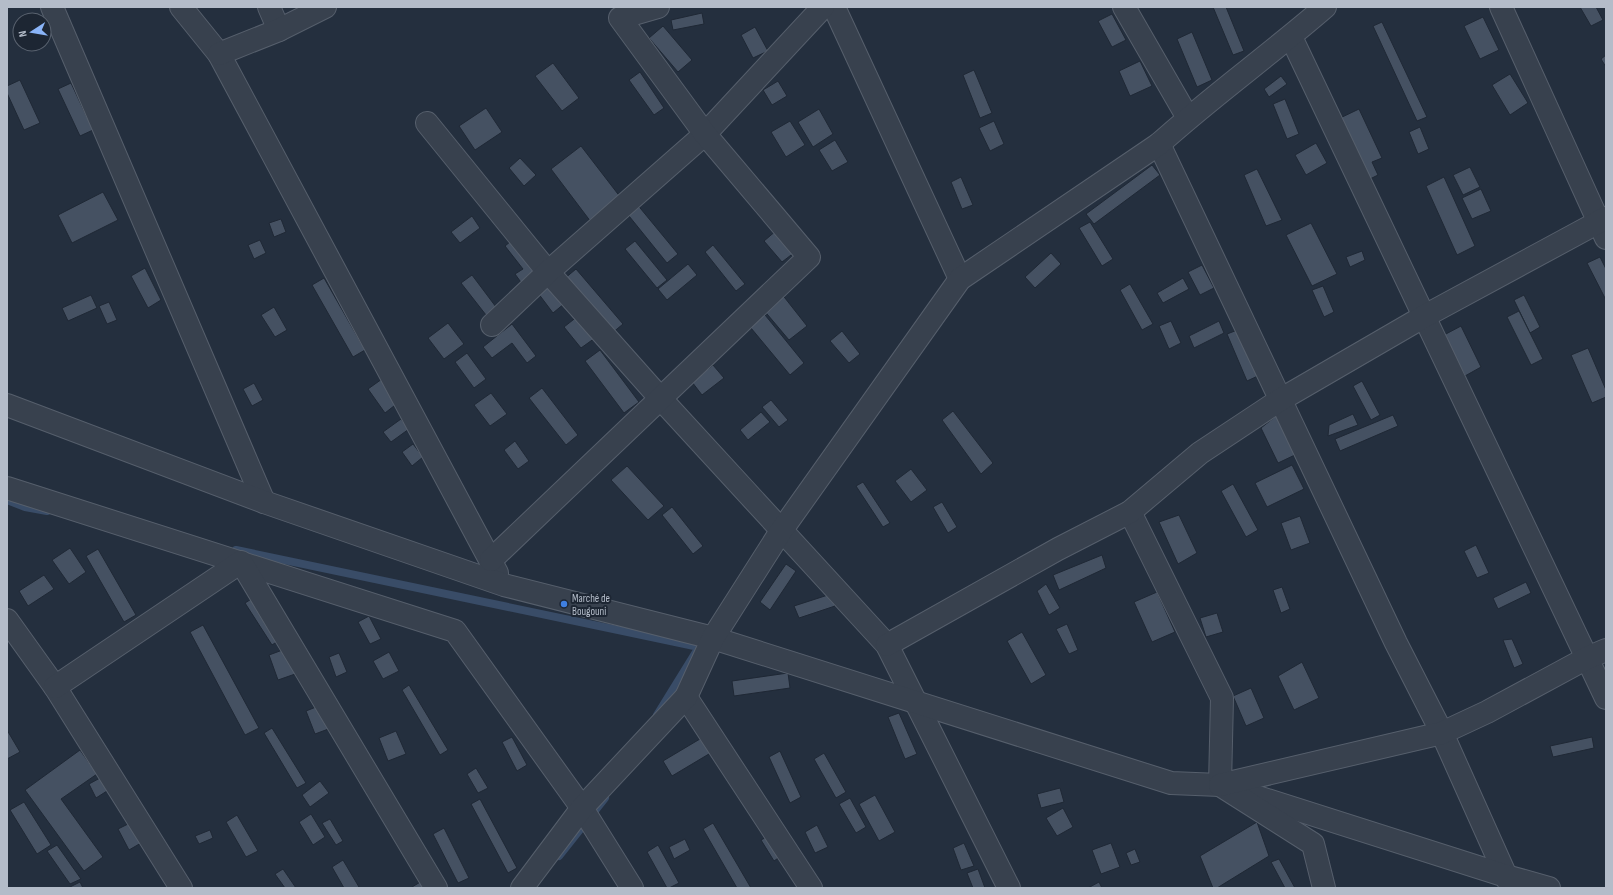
<svg xmlns="http://www.w3.org/2000/svg" width="1613" height="895" viewBox="0 0 1613 895" font-family="'Sofia Sans Condensed',sans-serif">
<style>
.lines{fill:none;stroke-linecap:round;stroke-linejoin:round}
.stream{stroke:#394c67;stroke-width:8}
.building{fill:#455162;stroke:#1f2835}
.street-casing{stroke:#565f6c;stroke-width:24}
.street{stroke:#38414e;stroke-width:22}
.shop-dot{fill:#3f7fe0;stroke:#1d2633;stroke-width:1.5}
.labels{text-anchor:middle;stroke-width:4;stroke-linejoin:round;paint-order:stroke}
.poi-label{font-size:11px;fill:#b4bcc9;stroke:#1d2633;text-anchor:start}
</style>
<rect width="100%" height="100%" fill="#242f3e"/>
<g class="lines">
<g class="stream">
<polyline points="7,500 25,507 47,511"/>
<polyline points="236,550 699,647 657,715"/>
<polyline points="559,856 605,798"/>
</g>
</g>
<g class="building">
<polygon points="1213,7 1226,7 1244,51 1233,55"/>
<polygon points="1580,7 1596,7 1603,20 1591,26"/>
<polygon points="702,13 704,24 673,30 671,20"/>
<polygon points="1112,14 1126,40 1112,47 1098,21"/>
<polygon points="1483,17 1499,50 1480,59 1464,26"/>
<polygon points="1382,22 1427,117 1417,121 1373,26"/>
<polygon points="663,26 692,60 678,72 649,38"/>
<polygon points="755,27 768,51 753,58 741,35"/>
<polygon points="1192,32 1212,80 1197,87 1177,39"/>
<polygon points="1606,55 1606,67 1601,59"/>
<polygon points="1140,61 1152,86 1130,96 1119,71"/>
<polygon points="553,63 579,98 562,111 535,76"/>
<polygon points="974,70 992,113 980,118 963,75"/>
<polygon points="640,72 664,108 654,115 629,80"/>
<polygon points="1510,74 1528,103 1510,115 1492,85"/>
<polygon points="1281,76 1287,84 1269,97 1264,89"/>
<polygon points="20,80 40,123 24,130 7,93 7,86"/>
<polygon points="778,81 787,96 772,105 763,90"/>
<polygon points="71,83 93,130 80,136 58,89"/>
<polygon points="1285,99 1299,134 1287,139 1273,104"/>
<polygon points="486,108 502,132 475,150 459,126"/>
<polygon points="819,109 833,134 813,147 798,122"/>
<polygon points="1359,109 1382,158 1372,162 1378,175 1366,181 1338,119"/>
<polygon points="790,121 805,145 786,157 771,132"/>
<polygon points="994,121 1004,144 990,151 979,128"/>
<polygon points="1420,127 1429,149 1418,154 1409,132"/>
<polygon points="835,140 848,162 832,171 819,150"/>
<polygon points="1316,143 1327,163 1306,175 1295,155"/>
<polygon points="581,146 621,198 591,222 551,169"/>
<polygon points="520,158 536,175 524,186 509,168"/>
<polygon points="1152,165 1160,175 1094,224 1086,214"/>
<polygon points="1470,167 1480,187 1463,195 1453,175"/>
<polygon points="1257,169 1282,220 1266,226 1244,175"/>
<polygon points="961,177 973,205 962,209 951,182"/>
<polygon points="1444,177 1475,246 1457,255 1426,186"/>
<polygon points="1481,189 1491,211 1472,219 1462,198"/>
<polygon points="103,192 118,220 72,243 58,215"/>
<polygon points="636,203 678,254 667,263 625,211"/>
<polygon points="472,216 480,228 460,243 451,232"/>
<polygon points="281,219 286,232 274,237 269,223"/>
<polygon points="1090,222 1113,259 1102,266 1079,228"/>
<polygon points="1311,223 1337,274 1312,286 1286,235"/>
<polygon points="777,230 795,252 782,262 764,241"/>
<polygon points="516,237 542,270 523,285 515,274 523,269 505,246"/>
<polygon points="260,240 266,253 254,259 248,245"/>
<polygon points="635,241 667,280 657,288 625,249"/>
<polygon points="713,245 745,284 736,291 705,252"/>
<polygon points="1362,251 1365,260 1350,267 1346,257"/>
<polygon points="1051,253 1061,264 1035,288 1025,277"/>
<polygon points="1600,257 1606,269 1606,300 1587,263"/>
<polygon points="688,264 697,275 667,300 658,289"/>
<polygon points="1202,265 1214,288 1200,295 1188,272"/>
<polygon points="145,268 161,300 148,308 131,276"/>
<polygon points="576,269 623,324 611,334 564,279"/>
<polygon points="472,275 496,307 486,315 461,283"/>
<polygon points="324,278 365,350 353,357 312,285"/>
<polygon points="1183,278 1189,289 1163,303 1157,293"/>
<polygon points="551,284 565,303 553,313 538,293"/>
<polygon points="1130,284 1153,324 1142,330 1120,290"/>
<polygon points="1323,286 1334,312 1324,317 1312,290"/>
<polygon points="781,293 807,326 789,340 762,308"/>
<polygon points="91,295 97,308 68,321 62,308"/>
<polygon points="1524,295 1540,327 1530,333 1514,300"/>
<polygon points="109,302 117,320 107,324 99,306"/>
<polygon points="274,307 287,330 275,337 261,315"/>
<polygon points="761,310 804,363 790,375 746,322"/>
<polygon points="1519,311 1543,359 1531,365 1507,317"/>
<polygon points="578,316 595,338 581,348 564,327"/>
<polygon points="1171,321 1181,343 1169,349 1159,326"/>
<polygon points="1219,321 1224,333 1194,348 1189,336"/>
<polygon points="448,323 464,344 444,359 428,338"/>
<polygon points="512,324 536,356 527,363 512,343 492,358 483,347"/>
<polygon points="1461,326 1481,367 1465,376 1444,335"/>
<polygon points="1240,329 1260,375 1247,381 1227,334"/>
<polygon points="842,331 860,354 849,363 830,341"/>
<polygon points="1588,348 1606,390 1606,397 1592,403 1571,355"/>
<polygon points="600,350 639,402 624,413 585,361"/>
<polygon points="467,353 486,379 474,388 455,362"/>
<polygon points="713,365 724,378 702,395 692,382"/>
<polygon points="382,379 399,402 385,413 368,389"/>
<polygon points="1362,381 1380,415 1371,420 1353,386"/>
<polygon points="254,383 263,400 252,406 243,389"/>
<polygon points="542,388 578,435 566,445 529,398"/>
<polygon points="491,393 507,414 490,426 474,405"/>
<polygon points="771,400 788,420 779,427 762,407"/>
<polygon points="953,411 993,463 981,474 942,420"/>
<polygon points="761,412 770,422 748,440 740,430"/>
<polygon points="1353,414 1358,425 1328,436 1329,425"/>
<polygon points="1393,415 1398,426 1340,451 1335,439"/>
<polygon points="1276,416 1297,454 1278,463 1261,428"/>
<polygon points="401,419 409,429 391,442 383,432"/>
<polygon points="515,441 529,461 518,469 504,450"/>
<polygon points="413,444 423,457 412,466 402,452"/>
<polygon points="1292,465 1304,489 1267,507 1255,483"/>
<polygon points="627,466 664,506 648,520 611,480"/>
<polygon points="911,469 927,490 911,502 895,481"/>
<polygon points="863,482 890,523 883,527 856,486"/>
<polygon points="1233,484 1258,530 1246,537 1221,491"/>
<polygon points="942,502 957,527 948,533 933,507"/>
<polygon points="672,507 703,546 693,554 662,515"/>
<polygon points="1179,515 1197,553 1178,564 1159,522"/>
<polygon points="1300,516 1310,543 1291,550 1281,523"/>
<polygon points="1476,545 1489,573 1477,578 1464,551"/>
<polygon points="70,548 86,572 69,584 52,560"/>
<polygon points="98,549 136,615 124,622 86,556"/>
<polygon points="1102,555 1106,568 1059,590 1053,575"/>
<polygon points="786,564 796,571 770,610 760,602"/>
<polygon points="44,575 54,589 28,606 19,591"/>
<polygon points="1526,582 1531,593 1498,609 1493,598"/>
<polygon points="1046,584 1060,608 1049,615 1037,591"/>
<polygon points="1282,587 1290,609 1281,613 1273,590"/>
<polygon points="1157,592 1175,632 1152,642 1134,602"/>
<polygon points="831,594 835,606 799,618 794,606"/>
<polygon points="253,598 281,639 272,645 245,603"/>
<polygon points="1217,613 1223,632 1206,637 1200,618"/>
<polygon points="369,616 381,639 370,644 358,622"/>
<polygon points="1067,624 1078,650 1069,654 1056,629"/>
<polygon points="203,625 259,728 245,735 190,632"/>
<polygon points="1022,632 1046,675 1031,684 1007,641"/>
<polygon points="1512,639 1523,664 1514,668 1503,640"/>
<polygon points="288,648 298,673 278,680 269,655"/>
<polygon points="389,652 399,671 383,679 373,661"/>
<polygon points="339,653 347,672 336,677 329,657"/>
<polygon points="1302,662 1319,698 1294,710 1278,676"/>
<polygon points="788,673 790,688 734,696 732,681"/>
<polygon points="409,685 448,750 440,755 402,690"/>
<polygon points="1251,688 1264,718 1246,726 1233,696"/>
<polygon points="321,705 331,728 315,734 306,711"/>
<polygon points="899,713 917,754 905,759 888,717"/>
<polygon points="272,728 306,783 297,788 264,733"/>
<polygon points="7,730 20,752 7,759"/>
<polygon points="715,730 724,745 672,776 663,761"/>
<polygon points="396,731 406,754 388,761 379,738"/>
<polygon points="512,737 527,765 517,771 502,742"/>
<polygon points="1592,737 1594,748 1553,757 1550,746"/>
<polygon points="80,750 97,774 61,799 103,857 84,871 25,790"/>
<polygon points="780,751 801,797 790,803 769,757"/>
<polygon points="824,753 846,792 836,798 814,759"/>
<polygon points="476,768 488,788 478,793 467,774"/>
<polygon points="100,778 107,791 96,798 89,784"/>
<polygon points="320,781 329,793 310,807 302,795"/>
<polygon points="1060,788 1064,802 1041,808 1037,794"/>
<polygon points="875,795 895,832 879,841 859,804"/>
<polygon points="850,798 866,827 856,833 839,804"/>
<polygon points="480,799 517,868 508,873 471,804"/>
<polygon points="24,802 51,845 37,854 10,810"/>
<polygon points="1063,808 1073,827 1057,836 1046,818"/>
<polygon points="311,814 325,837 313,845 299,822"/>
<polygon points="237,815 258,851 246,857 226,822"/>
<polygon points="330,819 343,841 336,845 322,823"/>
<polygon points="1257,822 1269,856 1217,888 1213,888 1200,856"/>
<polygon points="130,823 141,843 129,850 118,829"/>
<polygon points="713,823 751,888 737,888 703,829"/>
<polygon points="817,825 828,847 815,853 805,832"/>
<polygon points="444,828 469,878 458,883 433,834"/>
<polygon points="210,830 213,838 199,844 195,836"/>
<polygon points="772,834 784,854 774,861 761,840"/>
<polygon points="685,839 690,850 674,859 669,847"/>
<polygon points="964,843 974,866 961,870 953,848"/>
<polygon points="1111,843 1120,867 1101,874 1092,850"/>
<polygon points="57,845 81,879 70,884 47,851"/>
<polygon points="658,845 679,883 669,888 667,888 647,852"/>
<polygon points="1135,849 1140,862 1131,865 1126,853"/>
<polygon points="1279,859 1295,888 1285,888 1271,862"/>
<polygon points="343,860 359,887 357,888 344,888 332,867"/>
<polygon points="283,869 296,888 285,888 275,874"/>
<polygon points="978,869 985,888 973,888 967,873"/>
<polygon points="422,881 426,888 413,888 412,887"/>
<polygon points="80,882 83,888 68,888"/>
<polygon points="1099,882 1102,888 1088,888"/>
</g>
<g class="lines">
<defs>
<g id="street">
<polyline points="52,7 264,502"/>
<polyline points="181,7 219,54 497,573"/>
<polyline points="269,7 279,30"/>
<polyline points="834,7 960,279"/>
<polyline points="1124,7 1188,118"/>
<polyline points="1501,7 1606,238"/>
<polyline points="1291,37 1606,698"/>
<polyline points="219,54 279,30 325,7"/>
<polyline points="427,123 548,272 661,399 887,645 1009,888"/>
<polyline points="1159,144 1396,643 1442,733 1510,885"/>
<polyline points="492,325 548,272 705,134 823,7"/>
<polyline points="7,405 264,502 504,585 713,638 1171,783 1220,785 1506,876 1549,888"/>
<polyline points="7,488 455,631 582,808 632,888"/>
<polyline points="1130,512 1222,698 1220,785 1313,844 1324,888"/>
<polyline points="491,560 809,257 705,134 620,18 658,7"/>
<polyline points="7,620 55,687 181,888"/>
<polyline points="887,645 1058,549 1130,512 1200,453 1280,400 1423,317 1606,218"/>
<polyline points="55,687 241,562 436,888"/>
<polyline points="686,697 811,888"/>
<polyline points="1220,785 1442,733 1487,712 1587,658 1606,650"/>
<path d="M 522,888 L 582,808 L 686,697 L 713,638 L 781,531 L 960,279 L 1159,144 C 1212,96 1271,54 1325,7"/>
</g>
</defs>
<use href="#street" class="street-casing"/>
<use href="#street" class="street"/>
</g>
<circle class="shop-dot" cx="564" cy="604" r="4"/>
<g class="labels">
<g class="poi-label">
<text x="572" y="602">Marché de<tspan x="572" dy="13">Bougouni</tspan></text>
</g>
</g>
<rect width="1613" height="895" fill="none" stroke="#b4bcc9" stroke-width="16"/>
<g transform="translate(32 32) rotate(258)"><circle r="19" fill="#1d2633" stroke="#59626f"/>
<path d="M0-3L7 15L0 10L-7 15Z" fill="#8ab4f8"/>
<text y="-6" font-size="11" font-weight="bold" text-anchor="middle" fill="#b4bcc9">N</text>
</g>
</svg>
